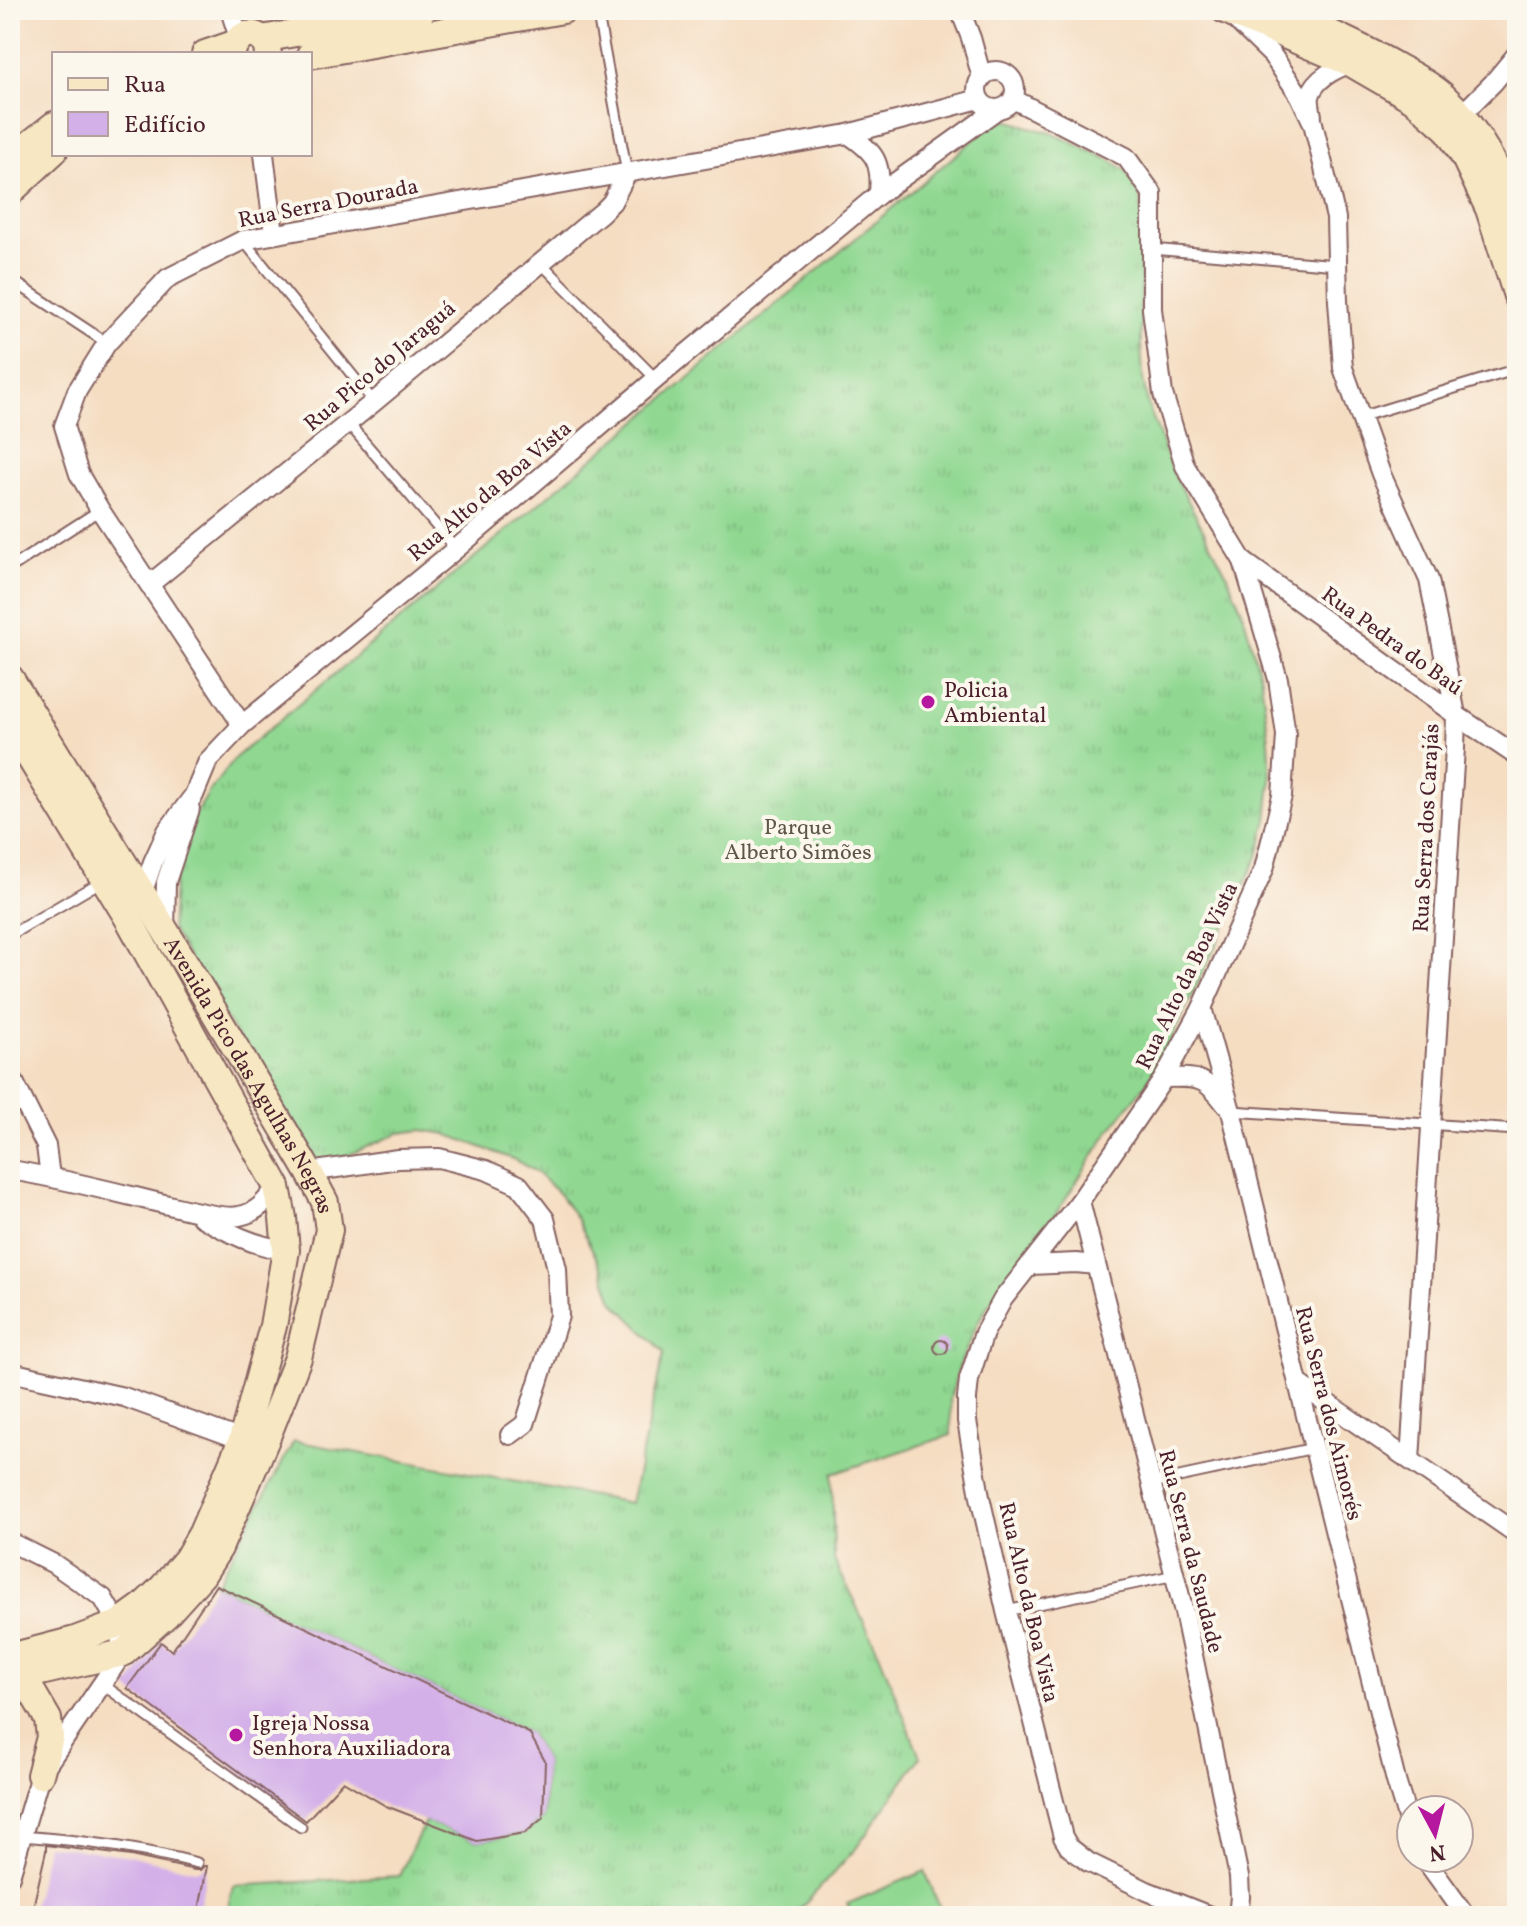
<svg xmlns="http://www.w3.org/2000/svg" width="1527" height="1926" viewBox="0 0 1527 1926" font-family="Vollkorn,serif">
<style>
.grass{fill:url(#grass-tufts);stroke:#6d7c5e;stroke-width:2}
.pitch{fill:#90d892;stroke:#6d7c5e;stroke-width:2}
.building{fill:#d4b0e9}
.lines{fill:none;stroke-linecap:round;stroke-linejoin:round}
.lane-casing{stroke:#866260;stroke-width:13}
.street-casing{stroke:#866260;stroke-width:22}
.secondary-casing{stroke:#866260;stroke-width:30}
.lane{stroke:#fff;stroke-width:9}
.street{stroke:#fff;stroke-width:18}
.secondary{stroke:#f7e8c3;stroke-width:26}
.poi-dot{fill:#b5179e;stroke:#fbf7ec;stroke-width:3}
.labels{text-anchor:middle;stroke-width:8;stroke-linejoin:round;paint-order:stroke}
.street-label{font-size:22px;fill:#4a1f2b;stroke:#fbf7ec}
.poi-label{font-size:22px;fill:#4a1f2b;stroke:#fbf7ec;text-anchor:start}
.park-label{font-size:22px;fill:#5f564a;stroke:#fbf7ec}
</style>
<defs>
<pattern id="grass-tufts" width="24" height="20" patternUnits="userSpaceOnUse" patternTransform="scale(2)"><rect width="24" height="20" fill="#90d892"/><path d="M3 7l-1-3M5 7V3M7 7l1-3M15 17l-1-3M17 17v-4M19 17l1-3" fill="none" stroke="#7eb97e"/></pattern>
</defs>
<rect width="100%" height="100%" fill="#fbf7ec"/>
<filter id="ink" filterUnits="userSpaceOnUse"><feTurbulence type="fractalNoise" baseFrequency=".0125" numOctaves="2"/><feDisplacementMap in="SourceGraphic" scale="16" xChannelSelector="R" yChannelSelector="G"/><feConvolveMatrix kernelMatrix="1 2 1 2 8 2 1 2 1" color-interpolation-filters="sRGB"/></filter>
<filter id="wash" filterUnits="userSpaceOnUse"><feTurbulence type="fractalNoise" baseFrequency=".006" numOctaves="4" result="noise"/><feDisplacementMap in="SourceGraphic" scale="32" xChannelSelector="R" yChannelSelector="G"/><feGaussianBlur stdDeviation="1.8" result="paint"/><feColorMatrix in="noise" values="0 0 0 0 0 0 0 0 0 0 0 0 0 0 0 0 0 1.4 0 .05"/><feComposite in="paint" operator="in"/></filter>
<g filter="url(#wash)">
<rect width="100%" height="100%" fill="#f5ddc2"/>
<polygon class="grass" points="1006,120 1054,134 1114,162 1127,172 1134,182 1141,202 1141,343 1143,379 1148,405 1175,476 1226,573 1243,613 1261,679 1269,741 1271,781 1267,820 1258,857 1163,1056 1145,1085 1108,1133 1051,1221 988,1305 978,1322 960,1364 950,1398 951,1435 832,1474 834,1560 878,1651 920,1757 857,1847 794,1916 226,1916 233,1886 399,1876 425,1821 477,1841 525,1833 543,1818 545,1761 529,1733 216,1585 294,1441 631,1503 664,1352 613,1301 602,1269 577,1219 559,1194 536,1172 513,1159 446,1134 422,1130 399,1133 332,1162 314,1162 171,929 175,873 191,822 209,792 236,757 977,137 994,125"/>
<polygon class="pitch" points="925,1871 943,1916 854,1916 847,1904"/>
<g id="blocks">
<g class="building">
<circle cx="941" cy="1347" r="7"/>
<polygon points="216,1585 529,1733 545,1761 543,1818 525,1833 477,1841 386,1806 343,1781 306,1821 127,1688 161,1642 172,1651"/>
<polygon points="46,1845 131,1856 195,1870 200,1870 204,1866 207,1866 198,1916 31,1916 46,1851"/>
</g>
</g>
</g>
<g filter="url(#ink)">
<use href="#blocks" fill-opacity="0" stroke="#866260" stroke-width="2"/>
<g class="lines">
<defs>
<g id="lane">
<polyline points="597,10 627,173"/>
<polyline points="243,240 374,402"/>
<polyline points="1152,249 1337,265"/>
<polyline points="541,263 656,379"/>
<polyline points="10,279 107,343"/>
<polyline points="1360,417 1517,369"/>
<polyline points="348,423 456,549"/>
<polyline points="10,568 100,510"/>
<polyline points="10,935 102,881"/>
<polyline points="1231,1111 1517,1130"/>
<polyline points="1151,1483 1314,1448"/>
<polyline points="1006,1611 1175,1575"/>
<polyline points="102,1684 301,1827"/>
<path d="M 21,1836 C 80,1840 140,1848 197,1863"/>
</g>
<g id="street">
<polyline points="230,10 239,38"/>
<polyline points="960,10 971,38 982,78"/>
<polyline points="1235,19 1272,55 1300,96 1313,123 1336,218 1338,301 1343,368 1381,474 1429,580 1456,715 1455,748 1410,1460"/>
<circle cx="996" cy="90" r="19"/>
<polyline points="1013,99 1126,157 1152,193 1152,309 1163,394 1185,466 1243,561 1278,679 1286,735 1282,796 1264,869 1202,1008 1164,1078 1080,1201 1003,1299 984,1333 969,1379 967,1399 967,1421 980,1497 1006,1611 1063,1837 1069,1847 1088,1862 1147,1891 1210,1916"/>
<path d="M 1312,116 C 1311,110 1309,101 1310,96 C 1315,78 1335,69 1351,63"/>
<polyline points="1455,121 1493,83 1517,54"/>
<path d="M 848,134 C 875,152 882,162 879,194"/>
<polyline points="264,154 274,234"/>
<polyline points="1243,561 1456,715 1517,756"/>
<polyline points="150,584 374,402 602,212 612,202 627,173"/>
<polyline points="242,725 100,510 79,474 64,426 77,391 107,343 168,278 243,240 848,134 979,99"/>
<polyline points="140,900 153,862 167,831 194,795 208,761 242,725 456,549 656,379 879,194 998,109"/>
<polyline points="165,931 166,882 190,809"/>
<polyline points="1202,1008 1231,1111 1396,1781 1411,1830"/>
<polyline points="10,1074 46,1146 50,1177"/>
<path d="M 1164,1078 C 1199,1077 1205,1077 1226,1105"/>
<path d="M 10,1170 C 61,1178 110,1191 160,1203 C 178,1207 223,1220 239,1216 C 257,1213 266,1201 277,1187"/>
<polyline points="309,1172 398,1159 439,1158 486,1170 519,1185 545,1219 557,1269 559,1316 525,1424 510,1435"/>
<polyline points="1080,1201 1184,1612 1239,1877 1240,1897 1238,1916"/>
<path d="M 201,1217 C 229,1233 254,1246 286,1250"/>
<polyline points="1030,1265 1076,1263 1096,1265"/>
<polyline points="10,1372 124,1397 242,1440 253,1440"/>
<polyline points="1298,1383 1517,1534"/>
<polyline points="10,1542 54,1564 103,1598 118,1624 123,1653 40,1775 10,1876"/>
<polyline points="1424,1858 1466,1916"/>
</g>
<g id="secondary">
<polyline points="1225,10 1351,63 1413,99 1447,129 1465,158 1489,209 1517,296"/>
<path d="M 1279,10 C 1319,28 1359,45 1397,67 C 1413,76 1430,84 1444,97 C 1480,130 1503,179 1517,225"/>
<polyline points="262,39 423,10"/>
<polyline points="205,54 234,44"/>
<path d="M 232,54 C 235,28 266,28 268,54"/>
<polyline points="310,55 563,10"/>
<polyline points="10,160 54,125"/>
<polyline points="10,192 54,151"/>
<path id="s1" d="M 10,678 L 187,966 L 309,1172 L 325,1202 L 329,1230 L 298,1358 L 266,1439 L 219,1548 L 202,1575 L 166,1615 L 123,1653 L 10,1679"/>
<polyline points="10,725 129,920 277,1187 283,1218 286,1250 273,1326 242,1440 202,1533 187,1559 162,1588 143,1606 118,1624 75,1640 10,1657"/>
<polyline points="10,1682 31,1690 48,1719 50,1737 40,1775"/>
</g>
</defs>
<use href="#lane" class="lane-casing"/>
<use href="#street" class="street-casing"/>
<use href="#secondary" class="secondary-casing"/>
<use href="#lane" class="lane"/>
<use href="#street" class="street"/>
<use href="#secondary" class="secondary"/>
</g>
</g>
<g class="poi-dot">
<circle cx="928" cy="702" r="8"/>
<circle cx="236" cy="1735" r="8"/>
</g>
<g class="labels">
<g class="street-label">
<text transform="translate(328 202) rotate(-11)" y="8">Rua Serra Dourada</text>
<text transform="translate(379 365) rotate(-40)" y="8">Rua Pico do Jaraguá</text>
<text transform="translate(489 490) rotate(-40)" y="8">Rua Alto da Boa Vista</text>
<text transform="translate(1393 640) rotate(36)" y="8">Rua Pedra do Baú</text>
<text transform="translate(1425 828) rotate(-87)" y="8">Rua Serra dos Carajás</text>
<text transform="translate(1186 975) rotate(-64)" y="8">Rua Alto da Boa Vista</text>
<text dy="8" stroke="none"><textPath href="#s1" startOffset="464">Avenida Pico das Agulhas Negras</textPath></text>
<text transform="translate(1330 1413) rotate(76)" y="8">Rua Serra dos Aimorés</text>
<text transform="translate(1192 1551) rotate(76)" y="8">Rua Serra da Saudade</text>
<text transform="translate(1030 1602) rotate(77)" y="8">Rua Alto da Boa Vista</text>
</g>
<g class="poi-label">
<text x="944" y="697">Policia<tspan x="944" dy="25">Ambiental</tspan></text>
<text x="252" y="1730">Igreja Nossa<tspan x="252" dy="25">Senhora Auxiliadora</tspan></text>
</g>
<g class="park-label">
<text x="798" y="834">Parque<tspan x="798" dy="25">Alberto Simões</tspan></text>
</g>
</g>
<rect width="1527" height="1926" fill="none" stroke="#fbf7ec" stroke-width="40"/>
<rect x="52" y="52" width="260" height="104" fill="#fbf7ec" stroke="#b4a19f" stroke-width="2"/>
<rect x="68" y="78" width="40" height="12" fill="#f7e8c3" stroke="#b4a19f" stroke-width="2"/>
<text x="124" y="92" font-size="24" fill="#4a1f2b">Rua</text>
<rect x="68" y="112" width="40" height="24" fill="#d4b0e9" stroke="#b4a19f" stroke-width="2"/>
<text x="124" y="132" font-size="24" fill="#4a1f2b">Edifício</text>
<g transform="translate(1435 1834) rotate(173)"><circle r="38" fill="#fbf7ec" stroke="#b4a19f" stroke-width="2"/>
<path d="M0-6L14 30L0 20L-14 30Z" fill="#b5179e"/>
<text y="-12" font-size="22" font-weight="bold" text-anchor="middle" fill="#4a1f2b">N</text>
</g>
</svg>
